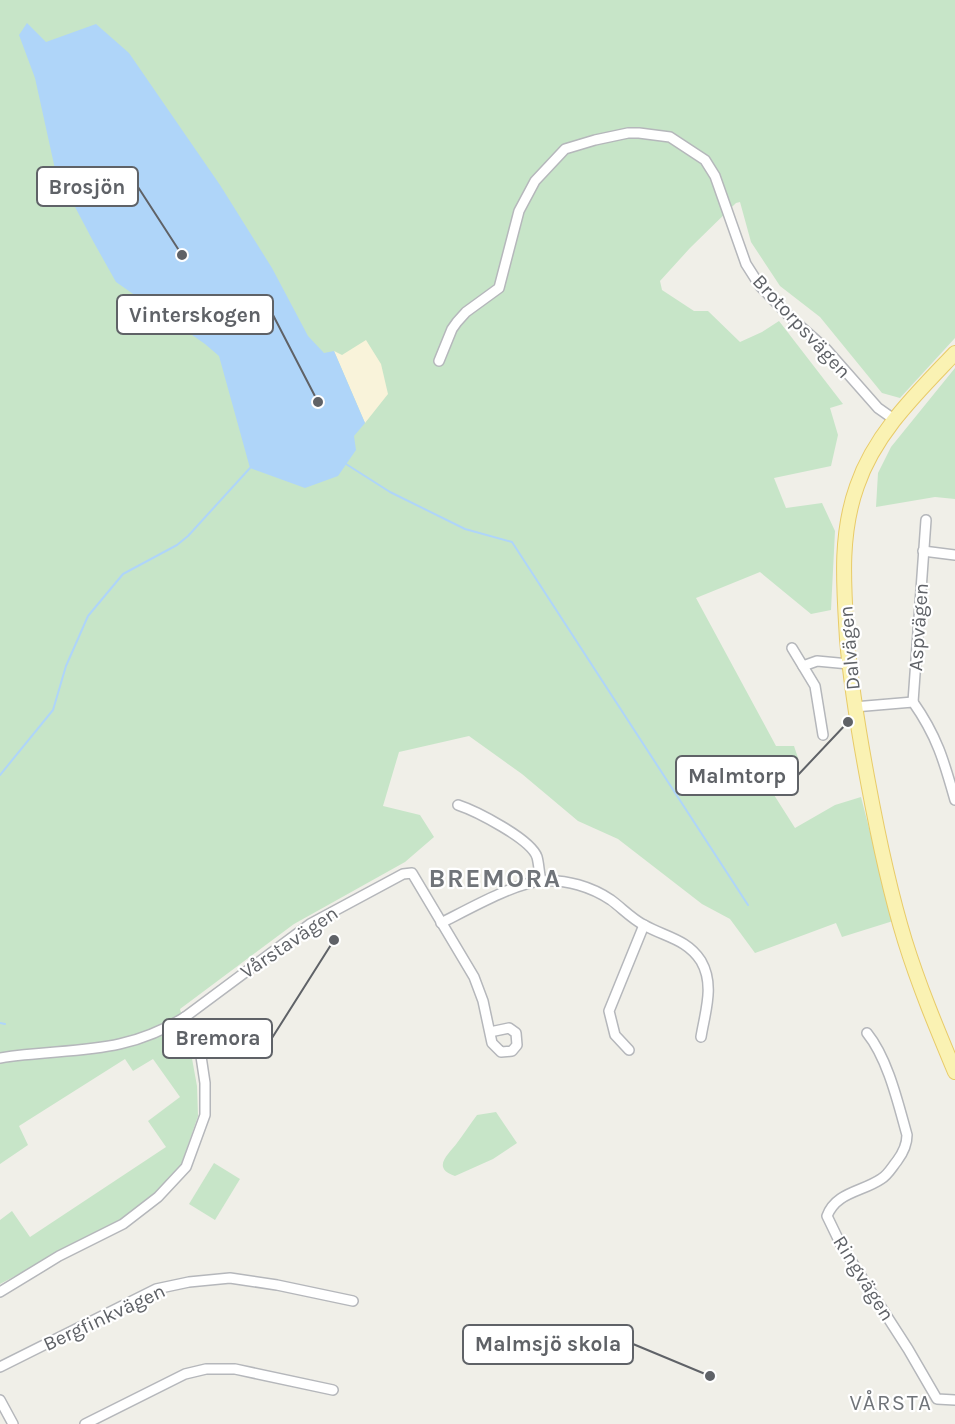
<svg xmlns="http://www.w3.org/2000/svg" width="955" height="1424" viewBox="0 0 955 1424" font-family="Karla,sans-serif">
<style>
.green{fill:#c7e5c8}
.sand{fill:#f9f3da}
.water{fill:#afd5f9}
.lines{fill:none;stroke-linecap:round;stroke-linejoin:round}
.stream{stroke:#afd5f9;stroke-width:2}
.minor-casing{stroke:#b5b7bb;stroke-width:12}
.primary-casing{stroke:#e8cb69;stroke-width:16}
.minor{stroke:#fff;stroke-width:9}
.primary{stroke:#faf2b3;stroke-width:14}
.labels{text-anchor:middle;stroke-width:4.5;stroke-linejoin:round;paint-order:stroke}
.street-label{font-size:20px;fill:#5f6267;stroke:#fff}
.quarter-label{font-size:22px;letter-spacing:1.5px;fill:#707479;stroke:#fff}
.district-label{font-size:26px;font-weight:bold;letter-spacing:1.5px;fill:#707479;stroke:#fff}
.leader{fill:none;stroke:#5f6267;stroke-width:2}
.callout-dot{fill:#5f6267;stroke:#fff;stroke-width:2}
.callout{fill:#fff;stroke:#5f6267;stroke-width:2}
.callout-label{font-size:21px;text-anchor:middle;font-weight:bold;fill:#5f6267}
</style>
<rect width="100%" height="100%" fill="#f0efe8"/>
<g class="green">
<polygon points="0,0 955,0 955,338 900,398 882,393 820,317 780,286 751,242 740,202 736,203 690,248 660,281 662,290 694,311 708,311 740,342 762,332 779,321 843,404 830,408 838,435 831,466 774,478 786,508 822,503 835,531 831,610 811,614 760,572 696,598 776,746 794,746 798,758 769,787 795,828 835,805 861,797 893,921 842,937 836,923 755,953 730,919 702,904 618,839 578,821 522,774 469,736 399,752 383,806 420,815 434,837 405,862 294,924 180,1009 189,1042 197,1086 198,1116 181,1165 155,1194 119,1221 0,1284 0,1220 12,1211 30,1237 166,1147 148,1121 180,1097 153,1059 133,1071 125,1059 19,1126 28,1145 0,1164"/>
<polygon points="955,368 955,499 935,497 876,507 878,473 891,447"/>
<path d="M 496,1112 L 517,1143 L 493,1159 L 455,1176 C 430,1168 450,1153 457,1143 C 464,1134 470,1124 477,1115 Z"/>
<polygon points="214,1163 240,1179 215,1220 189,1204"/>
</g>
<polygon class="sand" points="366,340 381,364 388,394 365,423 334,351 342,355"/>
<polygon class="water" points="27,23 46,42 96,24 129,53 220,185 272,268 308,336 324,353 334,351 365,423 354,436 356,450 338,476 305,488 250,468 219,356 205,344 116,282 93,241 55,169 35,78 19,35"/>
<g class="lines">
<g class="stream">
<polyline points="346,464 390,492 465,529 512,542 748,905"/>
<polyline points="0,775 53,710 66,666 88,616 123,574 177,545 188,536 250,468"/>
<polyline points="0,1023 5,1024"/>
</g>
<defs>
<g id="minor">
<polyline points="439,361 452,329 457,322 466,312 499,288 519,211 535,181 565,149 595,140 628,133 639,133 670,137 705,160 715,176 746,264 760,286 790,317 826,349 878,408 895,420"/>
<polyline points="923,551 955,555"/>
<polyline points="792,648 815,686 823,735"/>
<polyline points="803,666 817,661 849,664"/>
<polyline points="913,702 926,520"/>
<path d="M 854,707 L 913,702 C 937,736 944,761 955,800"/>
<path d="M 458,805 C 476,811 531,839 537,857 C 539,864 539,873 541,880"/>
<path d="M 441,923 C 465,911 516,882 542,881 C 566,879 592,887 611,900 C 622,908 632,919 644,925 C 665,937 687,939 701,961 C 715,985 705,1012 701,1037"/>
<path d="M 867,1033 C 888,1059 898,1103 907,1135 C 907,1145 903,1153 897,1161 C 892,1167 888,1175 881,1179 C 862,1192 836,1192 827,1216 L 841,1245 L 908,1349 L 937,1399 L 955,1400"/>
<polyline points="629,1050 615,1035 609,1011 644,925"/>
<path d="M 0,1058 C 70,1047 121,1057 185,1017 L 310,924 L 403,874 L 412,873 L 474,977 L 483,1001 L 492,1043 L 501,1052 L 512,1051 L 517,1045 L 516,1033 L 509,1028 L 490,1032"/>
<polyline points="0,1292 59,1256 123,1224 158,1197 186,1167 205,1115 205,1083 199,1043 185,1017"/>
<polyline points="0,1367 156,1289 189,1282 230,1278 277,1285 353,1301"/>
<polyline points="0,1400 13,1424"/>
<polyline points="85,1424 185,1374 206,1369 235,1369 333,1390"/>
</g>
<path id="primary" d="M 955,353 C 917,393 875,433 857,486 C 839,536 844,588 847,639 C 851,687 859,734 868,782 C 878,836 889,889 905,941 C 919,986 937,1029 955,1072"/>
</defs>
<use href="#minor" class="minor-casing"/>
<use href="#primary" class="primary-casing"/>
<use href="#minor" class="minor"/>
<use href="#primary" class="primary"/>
</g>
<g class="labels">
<g class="street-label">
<text transform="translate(802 326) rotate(47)" y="7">Brotorpsvägen</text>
<text transform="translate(918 627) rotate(-86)" y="7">Aspvägen</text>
<text transform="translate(849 648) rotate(-95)" y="7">Dalvägen</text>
<text transform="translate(289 942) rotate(-34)" y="7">Vårstavägen</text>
<text transform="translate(864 1278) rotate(58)" y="7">Ringvägen</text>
<text transform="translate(104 1317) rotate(-25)" y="7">Bergfinkvägen</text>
</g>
<g class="quarter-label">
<text x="891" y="1410">VÅRSTA</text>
</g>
<g class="district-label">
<text x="495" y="887">BREMORA</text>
</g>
</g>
<path class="leader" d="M182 255L138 187M318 402L273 315M848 722L798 775M334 940L272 1038M710 1376L633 1344"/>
<g class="callout-dot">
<circle cx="182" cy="255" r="6"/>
<circle cx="318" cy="402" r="6"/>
<circle cx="848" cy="722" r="6"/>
<circle cx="334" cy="940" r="6"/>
<circle cx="710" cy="1376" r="6"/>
</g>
<g class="callout">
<rect x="37" y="167" width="101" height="39" rx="6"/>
<rect x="117" y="295" width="156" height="39" rx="6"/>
<rect x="676" y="756" width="122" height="39" rx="6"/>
<rect x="163" y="1019" width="109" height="39" rx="6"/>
<rect x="463" y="1325" width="170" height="39" rx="6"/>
</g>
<g class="callout-label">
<text x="87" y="194">Brosjön</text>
<text x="195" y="322">Vinterskogen</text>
<text x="737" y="783">Malmtorp</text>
<text x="218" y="1045">Bremora</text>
<text x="548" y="1351">Malmsjö skola</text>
</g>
</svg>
